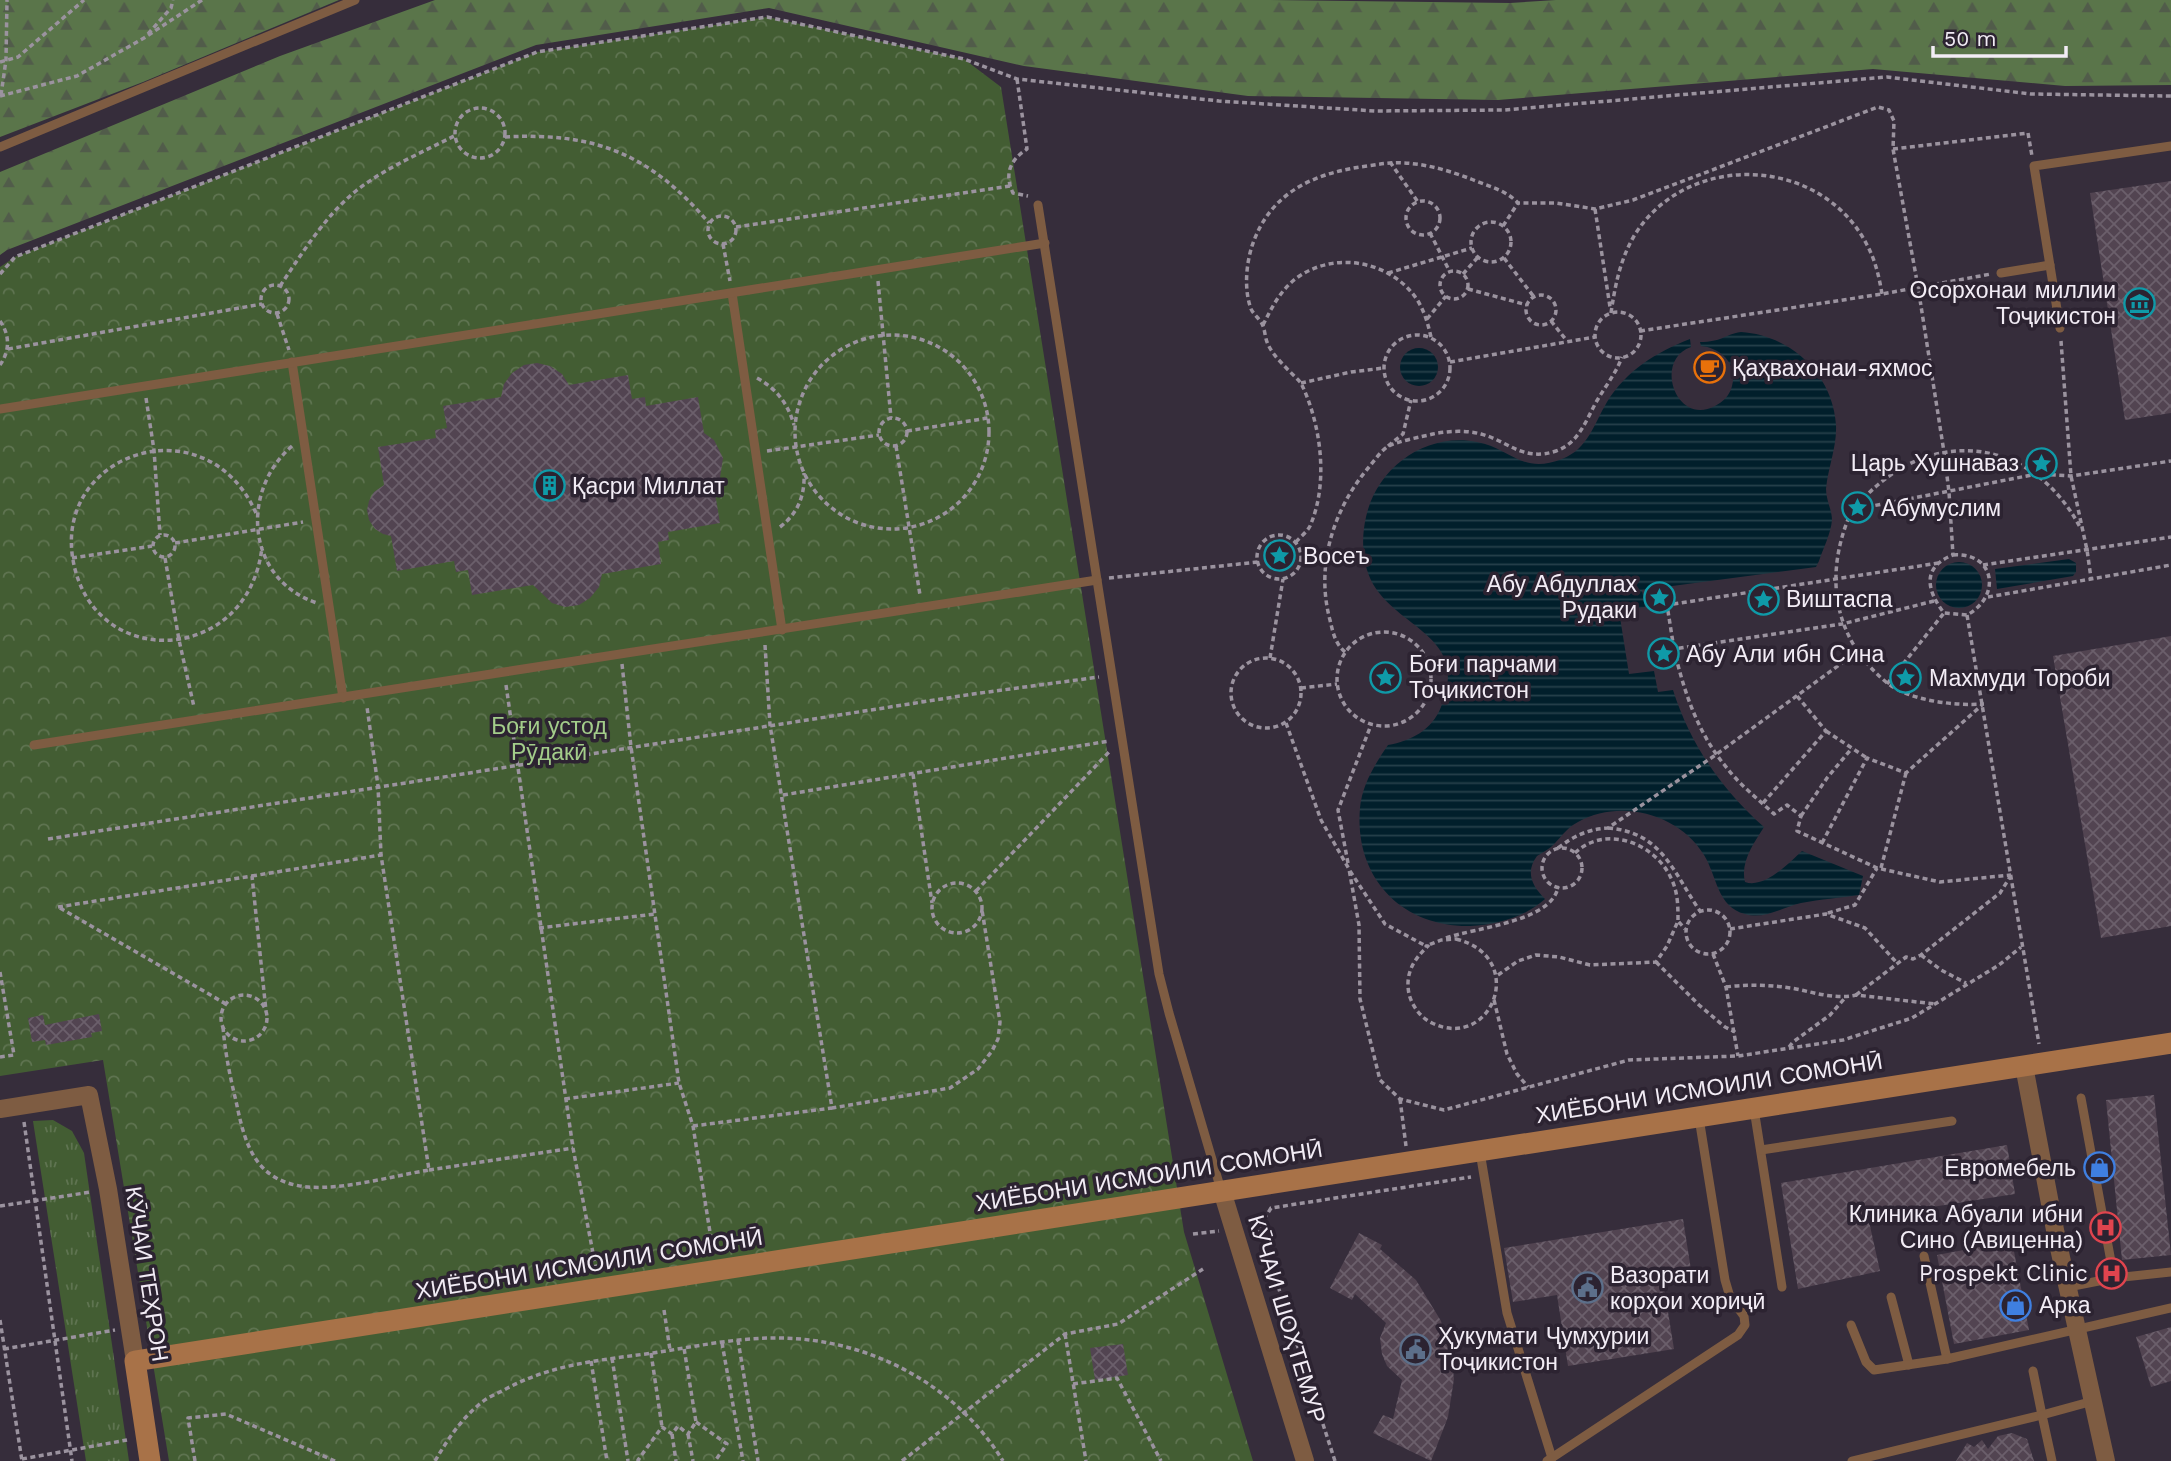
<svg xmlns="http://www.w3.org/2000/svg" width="2171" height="1461" viewBox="0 0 2171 1461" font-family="'Work Sans',sans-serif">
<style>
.grass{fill:url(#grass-tufts)}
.forest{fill:url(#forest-firs)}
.park{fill:url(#park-crowns)}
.water{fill:url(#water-rules)}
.building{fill:url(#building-cross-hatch)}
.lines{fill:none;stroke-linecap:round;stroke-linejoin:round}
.path{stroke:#9b939f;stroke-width:3.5;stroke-dasharray:5 3.5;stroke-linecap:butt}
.lane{stroke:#7e5c42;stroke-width:9}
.street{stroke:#7e5c42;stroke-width:18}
.secondary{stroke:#a87248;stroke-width:21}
.labels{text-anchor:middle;stroke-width:7;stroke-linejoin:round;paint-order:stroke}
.poi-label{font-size:23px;fill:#f2ecf5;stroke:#2c2331;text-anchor:start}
.park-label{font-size:23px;fill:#a3cd8a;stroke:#2c2331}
.street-label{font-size:23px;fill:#f2ecf5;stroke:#2c2331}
</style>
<defs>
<pattern id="grass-tufts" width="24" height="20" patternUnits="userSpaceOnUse" patternTransform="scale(1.75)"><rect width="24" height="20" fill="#435d33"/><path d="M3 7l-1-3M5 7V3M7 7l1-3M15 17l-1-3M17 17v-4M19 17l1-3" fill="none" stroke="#5f7451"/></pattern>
<pattern id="forest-firs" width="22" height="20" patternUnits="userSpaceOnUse" patternTransform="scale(1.75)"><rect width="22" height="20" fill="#5a754a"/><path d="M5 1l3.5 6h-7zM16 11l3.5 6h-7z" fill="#515c4a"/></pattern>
<pattern id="park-crowns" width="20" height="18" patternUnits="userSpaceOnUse" patternTransform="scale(1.75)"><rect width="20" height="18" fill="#435d33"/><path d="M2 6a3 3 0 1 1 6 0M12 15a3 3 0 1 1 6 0" fill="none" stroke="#5f7451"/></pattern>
<pattern id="water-rules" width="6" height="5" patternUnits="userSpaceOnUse" patternTransform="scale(1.75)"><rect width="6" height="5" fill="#011f2b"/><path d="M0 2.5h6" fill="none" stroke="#26404a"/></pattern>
<pattern id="building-cross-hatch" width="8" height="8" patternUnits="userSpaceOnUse" patternTransform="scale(1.75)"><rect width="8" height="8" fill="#524451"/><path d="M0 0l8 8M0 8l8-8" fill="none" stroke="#6b5f6b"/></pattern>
</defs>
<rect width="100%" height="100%" fill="#362d3b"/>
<polygon class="grass" points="53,1120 72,1131 84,1153 129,1461 86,1461 33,1121"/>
<g class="forest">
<polygon points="0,0 339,0 143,82 0,137"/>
<polygon points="435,0 1263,0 1510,3 1556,0 2171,0 2171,85 2065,86 1873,69 1498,100 1248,96 1024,66 769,8 536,45 7,250 0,255 0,172 280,56"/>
</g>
<polygon class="park" points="767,17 964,59 1001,87 1184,1232 1253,1461 169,1461 103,1060 0,1076 0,267 15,257 537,52"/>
<g class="water">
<path d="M 1741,332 C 1790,335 1833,374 1836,425 C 1837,447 1828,467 1826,489 C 1826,500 1832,510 1832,520 C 1831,533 1823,549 1819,561 L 1816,567 L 1642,590 L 1645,607 L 1619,611 L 1629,674 L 1654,671 L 1658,692 L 1673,690 C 1690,744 1722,790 1764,827 C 1754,843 1740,862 1745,882 C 1764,889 1788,864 1802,851 L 1863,876 L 1859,895 C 1840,898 1821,899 1801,903 C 1783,907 1764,920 1745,914 C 1717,907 1717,876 1704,855 C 1679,814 1621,798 1578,822 C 1566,828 1560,839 1551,847 C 1547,850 1542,853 1537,856 C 1525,872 1532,886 1545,899 C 1525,917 1497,925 1470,926 C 1401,927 1354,877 1360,808 C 1362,785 1375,764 1388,745 C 1411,741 1432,730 1441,707 C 1470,636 1400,630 1373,584 C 1362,565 1361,538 1366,517 C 1377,467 1426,432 1477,442 C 1510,448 1522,475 1562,459 C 1588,449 1594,424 1607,402 C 1626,371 1656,352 1690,339 L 1691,347 C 1653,360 1676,427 1715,406 C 1723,402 1730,395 1732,386 C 1738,364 1721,348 1701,346 L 1700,342 C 1722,342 1723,335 1741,332 Z"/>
<circle cx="1419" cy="367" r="19"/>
<polygon points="2069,559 2076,563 2076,572 2073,576 1997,589 1995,569"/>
<circle cx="1959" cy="585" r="23"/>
</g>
<g class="building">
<polygon points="2171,181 2171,413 2125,420 2090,193"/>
<polygon points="537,363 550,366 562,374 569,385 628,375 632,399 645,397 646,406 698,397 704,433 714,440 723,458 720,478 714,487 720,523 668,532 669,540 658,542 661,564 602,574 599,587 590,598 579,605 565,607 552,603 533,585 472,595 468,570 456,572 454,561 397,571 391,536 383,534 375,529 369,520 367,510 369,501 374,492 384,485 378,447 436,438 435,430 447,428 443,406 501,397 504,384 512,373 524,365"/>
<polygon points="2171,636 2171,926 2101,938 2053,656"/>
<polygon points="99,1014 102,1031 91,1033 92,1037 46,1045 45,1040 32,1042 28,1018 43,1015 45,1025"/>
<polygon points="2154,1095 2171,1255 2122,1260 2106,1100"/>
<polygon points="2007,1145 2015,1194 1868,1217 1880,1271 1798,1289 1781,1183"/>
<polygon points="1683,1219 1692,1276 1663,1281 1674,1349 1568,1366 1557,1295 1513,1302 1504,1248"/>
<polygon points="1359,1233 1382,1245 1380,1249 1416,1280 1441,1321 1452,1362 1454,1379 1448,1417 1431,1461 1373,1433 1383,1415 1393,1419 1402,1380 1387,1366 1382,1354 1380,1338 1386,1323 1355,1294 1352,1300 1330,1288"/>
<polygon points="2012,1241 2029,1330 1954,1344 1937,1255"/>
<polygon points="2171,1327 2171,1381 2151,1387 2136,1337"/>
<polygon points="1123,1344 1128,1375 1095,1380 1090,1348"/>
<polygon points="2012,1433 2027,1439 2034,1461 1956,1461 1967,1443 1974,1447 1982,1440 1988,1449 1998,1436"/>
</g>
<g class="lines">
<g class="path">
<polyline points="148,34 171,8 173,0"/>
<polyline points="0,62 18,57 84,0"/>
<path d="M 1017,79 L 1027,149 C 1010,160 1004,174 1013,193 L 1028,196"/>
<polyline points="1,95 6,60 7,0"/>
<polyline points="0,96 77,76 144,38 202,0"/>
<circle cx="480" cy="133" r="25"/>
<path d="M 505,137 C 595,132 650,154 709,223"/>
<polyline points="1893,149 2028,133 2032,156"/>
<polyline points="1390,162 1418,202"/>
<circle cx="1423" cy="218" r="17"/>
<polyline points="1595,209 1610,307"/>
<circle cx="722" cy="230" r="14"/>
<circle cx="1491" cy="242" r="20"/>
<polyline points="1503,226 1518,203"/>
<polyline points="736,227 1010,186"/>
<polyline points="1430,233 1450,272"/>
<polyline points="723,244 730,281"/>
<polyline points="1504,258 1534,297"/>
<circle cx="1454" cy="285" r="14"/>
<polyline points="1388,273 1472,248"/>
<polyline points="0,274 15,257 537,52 767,17 964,59 1017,79 1219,101 1375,111 1504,110 1887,77 2031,94 2171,96"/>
<polyline points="1463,274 1478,257"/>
<polyline points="878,281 891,418"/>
<circle cx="275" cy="299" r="14"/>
<path d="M 280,286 C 303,252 325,216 357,190 C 387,167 423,152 456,135"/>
<polyline points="1468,289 1527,305"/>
<circle cx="1541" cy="310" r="15"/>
<circle cx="1618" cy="335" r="23"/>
<path d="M 1611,313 C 1615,286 1620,260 1634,236 C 1686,151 1819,155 1866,243 C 1875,259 1879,276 1882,294"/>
<polyline points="277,314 289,350"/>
<polyline points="1427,319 1446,296"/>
<path d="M 0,321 C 10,335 10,351 0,365"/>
<polyline points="1551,321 1567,341"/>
<path d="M 1263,325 C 1272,307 1281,289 1298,277 C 1337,250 1393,262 1418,301 C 1425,313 1428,324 1431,337"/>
<polyline points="1640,331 1882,294 1991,274"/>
<circle cx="892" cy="432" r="97"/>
<circle cx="1417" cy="368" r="33"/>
<polyline points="2061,341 2071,476 2087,550 2091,578"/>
<polyline points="8,349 262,304"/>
<polyline points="1450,362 1595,337"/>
<path d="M 757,378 C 777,389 788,404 794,425"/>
<polyline points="1301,383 1351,372 1384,368"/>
<polyline points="146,398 154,450 160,535"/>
<circle cx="893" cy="432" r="14"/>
<polyline points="907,431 988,418"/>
<path d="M 292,446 C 239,492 247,580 317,603"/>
<polyline points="896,446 920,595"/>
<polyline points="1388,446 1403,434 1411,400"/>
<polyline points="767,451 879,435"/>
<polygon points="1853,497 1863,499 1858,508 1867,507 1865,515 1857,519 1849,517 1844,508 1848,499"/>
<path d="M 1863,499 C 1933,424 2034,438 2081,529"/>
<polyline points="1867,507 2037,474 2071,476 2171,461"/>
<path d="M 256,513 C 206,402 54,452 73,560 C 93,673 249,665 262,547"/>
<path d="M 1849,517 C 1824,578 1834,639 1886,682 C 1909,701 1955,706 1984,704"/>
<path d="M 780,527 C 798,513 805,496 804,473"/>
<circle cx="164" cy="546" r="11"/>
<circle cx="1279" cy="557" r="22"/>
<path d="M 1296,542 C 1300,537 1307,532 1310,526 C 1329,483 1321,424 1301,383 C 1290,371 1272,356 1267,342 C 1265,337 1265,331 1263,326 C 1261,320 1254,315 1251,309 C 1244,290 1246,265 1252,246 C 1270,192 1314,173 1367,166 C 1380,164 1392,162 1404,163 C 1427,164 1450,171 1471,179 C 1488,186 1506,190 1518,203 L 1556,203 L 1595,209 L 1633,200 L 1878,107 L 1889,110 L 1894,121 L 1893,149 L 1918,287 L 1944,452 L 1949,492 L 1953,555"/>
<polyline points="175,543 303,522"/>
<path d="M 1953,555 C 1995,552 2002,596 1967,615 L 1944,613 C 1927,591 1921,567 1953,555 Z"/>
<polyline points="72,558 152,546"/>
<polyline points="165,558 179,640 194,707"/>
<polyline points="1983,565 2171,537"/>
<polyline points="1109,578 1258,562"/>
<polyline points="1988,597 2171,565"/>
<path d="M 1934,601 L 1842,624 L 1674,649 C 1684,692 1698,734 1727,768 C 1740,785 1758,799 1774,814 L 1787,805 L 1801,816 L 1797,831 L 1877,868 L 1940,882 L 2011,875"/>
<polyline points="1967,615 2039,1044"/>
<circle cx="1384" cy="679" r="47"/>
<polyline points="765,645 770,725 832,1108 950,1088 978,1069 992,1051 998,1039 1000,1022 982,910"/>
<polyline points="1674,649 1667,605 1939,563"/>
<path d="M 1345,652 C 1335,643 1333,633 1330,620 C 1315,565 1334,508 1369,467 C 1374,461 1381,451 1387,447 C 1397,441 1421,437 1433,434 C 1448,431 1466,430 1481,434 C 1508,441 1523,462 1556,451 C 1580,443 1587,417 1598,399 C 1607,384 1616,373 1622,357"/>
<circle cx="1266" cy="693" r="35"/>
<polyline points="1270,658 1283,579"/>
<polyline points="622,664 631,747 679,1083 693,1126 713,1251"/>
<polyline points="1887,684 1944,613"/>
<polyline points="506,685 573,1148 596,1269"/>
<polyline points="1301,688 1337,684"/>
<polyline points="1286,723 1321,820 1349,869 1359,925 1360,999 1380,1080 1400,1099 1444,1110 1629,1060 1738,1056 1843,1040 1912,1018 1999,965 2021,947"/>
<polyline points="1826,731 1867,758"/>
<polyline points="913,774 932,903"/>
<polyline points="783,795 1109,741"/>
<polyline points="1763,803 1826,731 1797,696"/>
<polyline points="1801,816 1827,778 1852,748"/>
<path d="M 1608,828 C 1662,832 1673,872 1700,911"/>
<polyline points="48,839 973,694 1099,677"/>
<polyline points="1822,843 1867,758 1906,773 1982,705"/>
<path d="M 1558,848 C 1574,836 1588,829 1608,828 L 1714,756 L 1857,652"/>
<circle cx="1562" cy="868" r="20"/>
<path d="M 1575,853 C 1605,824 1655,843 1671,878 C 1678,892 1678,906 1678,921"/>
<polyline points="1348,863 1338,810 1371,725"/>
<polyline points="1881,868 1906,773"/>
<polyline points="1350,871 1385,924 1426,946"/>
<polyline points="252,876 381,855"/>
<circle cx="957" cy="908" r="25"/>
<polyline points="976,891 1110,751"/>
<polyline points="58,907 252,876 266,1011"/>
<polyline points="60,908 226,1004"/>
<circle cx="1708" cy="932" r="22"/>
<polyline points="1828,913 1855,905 1877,868"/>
<polyline points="539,928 655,914"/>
<polyline points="1730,929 1826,914 1865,928 1897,963"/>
<path d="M 1446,938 C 1473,928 1552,922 1558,887"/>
<path d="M 1456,939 C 1529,957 1492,1052 1432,1023 C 1421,1018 1412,1006 1409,994 C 1405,974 1413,960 1428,946 L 1426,946 L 1441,940 Z"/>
<polyline points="1713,954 1726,987 1738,1056"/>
<polyline points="1921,955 1941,970 1966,983"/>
<polyline points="1656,962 1699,1005 1725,1027 1735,1032"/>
<polyline points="0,972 14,1055 0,1057"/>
<polyline points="1498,975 1518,961 1536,955 1559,957 1590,965 1656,962 1667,946 1678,921 1685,929"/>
<path d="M 1726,987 C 1748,984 1769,985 1791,988 C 1813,992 1835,1000 1856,995 L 1935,1004"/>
<polyline points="1856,995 1906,957 1913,959 1921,955 2000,893 2010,877"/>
<circle cx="244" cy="1018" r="23"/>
<polyline points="1494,1000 1507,1054 1517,1074 1528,1087"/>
<path d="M 223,1027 C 225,1052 230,1077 236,1101 C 245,1145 255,1182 308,1187 C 343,1190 393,1176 429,1170 L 381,855 L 378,786 L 367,707"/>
<polyline points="1789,1047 1793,1042 1830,1015 1845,998"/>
<polyline points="565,1099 679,1083"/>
<polyline points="1400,1099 1406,1146"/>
<polyline points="24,1122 72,1461"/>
<polyline points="693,1126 832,1108"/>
<polyline points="429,1170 573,1148"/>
<polyline points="0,1206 91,1192"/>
<polyline points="1193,1234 1219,1231"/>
<polyline points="664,1310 670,1350"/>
<polyline points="0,1320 22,1461"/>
<polyline points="1065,1334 1086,1461"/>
<polyline points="738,1340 758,1461"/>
<polyline points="722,1343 743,1461"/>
<polyline points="4,1349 115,1330"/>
<polyline points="651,1353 662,1427"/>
<polyline points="612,1358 628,1461"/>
<polyline points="591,1361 607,1461"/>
<polyline points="1073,1384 1117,1378 1161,1461"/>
<polyline points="696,1422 727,1444 715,1461"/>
<polyline points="672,1434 676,1461"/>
<polyline points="688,1434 693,1461"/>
<polyline points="22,1459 127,1440"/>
<polyline points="195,1461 188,1418 226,1414 335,1461"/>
<path d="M 435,1461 C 448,1439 461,1419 481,1403 C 488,1397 496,1394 504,1390 C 551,1364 601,1360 653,1353 C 693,1347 734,1338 774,1338 C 866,1337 955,1383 1003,1461"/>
<polyline points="640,1461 638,1460 662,1427 672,1434 678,1426 688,1434 696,1422 684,1348"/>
<polyline points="902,1461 1065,1334 1118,1324 1203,1269"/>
<polyline points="1335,1461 1259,1228 1271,1208 1471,1177"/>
</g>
<g class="lane">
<polyline points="0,147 355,0"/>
<polyline points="1038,205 1159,974 1169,1013 1221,1190"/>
<polyline points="2001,273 2050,265"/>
<polyline points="732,293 782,630"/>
<polyline points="2060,328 2034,166 2171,146"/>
<polyline points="292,362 343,698"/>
<polyline points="0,409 1045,243"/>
<polyline points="34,745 1097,580"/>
<polyline points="2081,1098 2114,1278"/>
<polyline points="1754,1109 1782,1287"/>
<polyline points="1761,1150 1952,1121"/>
<polyline points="1480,1152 1507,1313 1552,1458"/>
<polyline points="1924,1256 1947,1359 2171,1308"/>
<polyline points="2068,1287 2114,1278 2171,1272"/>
<polyline points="1891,1297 1909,1365"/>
<polyline points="1851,1325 1866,1362 1874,1370 1947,1359"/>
<polyline points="1547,1461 1738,1335 1745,1325 1744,1316 1730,1297 1725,1280 1699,1118"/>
<polyline points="1852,1461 2042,1415 2033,1371"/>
<polyline points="2052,1461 2042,1415 2093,1401"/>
</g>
<g class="street">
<polyline points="2024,1066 2055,1230 2106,1461"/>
<polyline points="0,1109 89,1095 108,1189 135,1361"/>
<polyline points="1222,1191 1305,1461"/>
</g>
<polyline class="secondary" points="150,1461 135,1361 2171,1043"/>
</g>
<defs>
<symbol id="museum-ring" viewBox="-11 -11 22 22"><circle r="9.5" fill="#2c2331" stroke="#0f9aa8" stroke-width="1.5"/><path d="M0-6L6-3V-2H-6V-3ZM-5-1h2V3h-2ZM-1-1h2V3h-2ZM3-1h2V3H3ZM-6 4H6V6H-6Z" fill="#0f9aa8"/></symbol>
<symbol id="cafe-ring" viewBox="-11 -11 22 22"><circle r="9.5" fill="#2c2331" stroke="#e8710a" stroke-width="1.5"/><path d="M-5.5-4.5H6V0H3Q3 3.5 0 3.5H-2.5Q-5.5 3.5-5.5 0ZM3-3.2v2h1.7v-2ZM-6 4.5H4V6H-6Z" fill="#e8710a"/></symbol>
<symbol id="sight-ring" viewBox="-11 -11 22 22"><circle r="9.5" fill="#2c2331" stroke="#0f9aa8" stroke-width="1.5"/><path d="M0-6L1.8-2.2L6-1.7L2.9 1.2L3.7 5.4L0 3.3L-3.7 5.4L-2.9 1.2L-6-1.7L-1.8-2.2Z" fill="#0f9aa8"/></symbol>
<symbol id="building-ring" viewBox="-11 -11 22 22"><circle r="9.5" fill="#2c2331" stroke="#0f9aa8" stroke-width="1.5"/><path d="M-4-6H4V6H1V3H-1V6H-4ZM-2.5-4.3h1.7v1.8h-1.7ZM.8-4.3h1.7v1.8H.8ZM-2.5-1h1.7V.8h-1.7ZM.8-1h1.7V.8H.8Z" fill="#0f9aa8"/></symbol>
<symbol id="shop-ring" viewBox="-11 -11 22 22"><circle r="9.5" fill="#2c2331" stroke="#3f7fe0" stroke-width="1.5"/><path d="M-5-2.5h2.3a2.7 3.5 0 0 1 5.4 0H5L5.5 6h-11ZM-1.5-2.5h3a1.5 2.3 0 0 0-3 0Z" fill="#3f7fe0"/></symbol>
<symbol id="hospital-ring" viewBox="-11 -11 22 22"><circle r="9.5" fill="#2c2331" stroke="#e0444e" stroke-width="1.5"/><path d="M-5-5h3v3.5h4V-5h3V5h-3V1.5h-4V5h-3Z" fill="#e0444e"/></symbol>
<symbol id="civic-ring" viewBox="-11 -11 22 22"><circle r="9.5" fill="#2c2331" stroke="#5c6f8a" stroke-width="1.5"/><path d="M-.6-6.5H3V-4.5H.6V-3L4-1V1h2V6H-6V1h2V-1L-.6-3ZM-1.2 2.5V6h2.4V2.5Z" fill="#5c6f8a"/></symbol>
</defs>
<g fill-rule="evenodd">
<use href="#museum-ring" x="2122" y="286" width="35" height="35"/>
<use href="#cafe-ring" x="1692" y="350" width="35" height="35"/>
<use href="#sight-ring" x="2024" y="446" width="35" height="35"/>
<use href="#building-ring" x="532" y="468" width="35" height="35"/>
<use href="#sight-ring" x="1840" y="490" width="35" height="35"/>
<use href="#sight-ring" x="1262" y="538" width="35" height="35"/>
<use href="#sight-ring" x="1642" y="580" width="35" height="35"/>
<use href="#sight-ring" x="1746" y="582" width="35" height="35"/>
<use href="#sight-ring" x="1646" y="636" width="35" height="35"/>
<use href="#sight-ring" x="1368" y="660" width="35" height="35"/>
<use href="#sight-ring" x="1888" y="660" width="35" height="35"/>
<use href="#shop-ring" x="2082" y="1150" width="35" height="35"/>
<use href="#hospital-ring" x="2088" y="1210" width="35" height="35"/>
<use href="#hospital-ring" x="2094" y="1256" width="35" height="35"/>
<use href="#civic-ring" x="1570" y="1270" width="35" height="35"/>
<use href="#shop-ring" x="1998" y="1288" width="35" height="35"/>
<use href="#civic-ring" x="1398" y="1332" width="35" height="35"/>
</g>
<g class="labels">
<g class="poi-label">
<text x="2116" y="298" text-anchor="end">Осорхонаи миллии<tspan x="2116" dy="26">Тоҷикистон</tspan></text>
<text x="1732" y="376">Қаҳвахонаи-яхмос</text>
<text x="2019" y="471" text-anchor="end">Царь Хушнаваз</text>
<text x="572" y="494">Қасри Миллат</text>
<text x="1881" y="516">Абумуслим</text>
<text x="1303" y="564">Восеъ</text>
<text x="1637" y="592" text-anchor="end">Абу Абдуллах<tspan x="1637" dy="26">Рудаки</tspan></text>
<text x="1786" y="607">Виштаспа</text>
<text x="1686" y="662">Абу Али ибн Сина</text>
<text x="1409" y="672">Боғи парчами<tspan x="1409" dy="26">Тоҷикистон</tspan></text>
<text x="1929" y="686">Махмуди Тороби</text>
<text x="2076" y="1176" text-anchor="end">Евромебель</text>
<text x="2083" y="1222" text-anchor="end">Клиника Абуали ибни<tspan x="2083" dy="26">Сино (Авиценна)</tspan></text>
<text x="2088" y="1281" text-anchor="end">Prospekt Clinic</text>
<text x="1610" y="1283">Вазорати<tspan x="1610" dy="26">корҳои хориҷӣ</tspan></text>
<text x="2039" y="1313">Арка</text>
<text x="1438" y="1344">Ҳукумати Ҷумҳурии<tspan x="1438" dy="26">Тоҷикистон</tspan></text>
</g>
<g class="park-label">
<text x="549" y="734">Боғи устод<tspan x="549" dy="26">Рӯдакӣ</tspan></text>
</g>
<g class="street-label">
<text transform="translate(1709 1088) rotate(-9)" y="8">ХИЁБОНИ ИСМОИЛИ СОМОНӢ</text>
<text transform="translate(1149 1176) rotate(-9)" y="8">ХИЁБОНИ ИСМОИЛИ СОМОНӢ</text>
<text transform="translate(589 1264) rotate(-9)" y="8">ХИЁБОНИ ИСМОИЛИ СОМОНӢ</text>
<text transform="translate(147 1274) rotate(81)" y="8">КӮЧАИ ТЕҲРОН</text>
<text transform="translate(1287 1319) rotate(73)" y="8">КӮЧАИ ШОҲТЕМУР</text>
</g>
</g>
<path d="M1933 46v10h133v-10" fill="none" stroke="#f2ecf5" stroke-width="3.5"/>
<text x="1944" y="46" font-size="21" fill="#f2ecf5" stroke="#2c2331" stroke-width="5" paint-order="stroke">50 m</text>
</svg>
